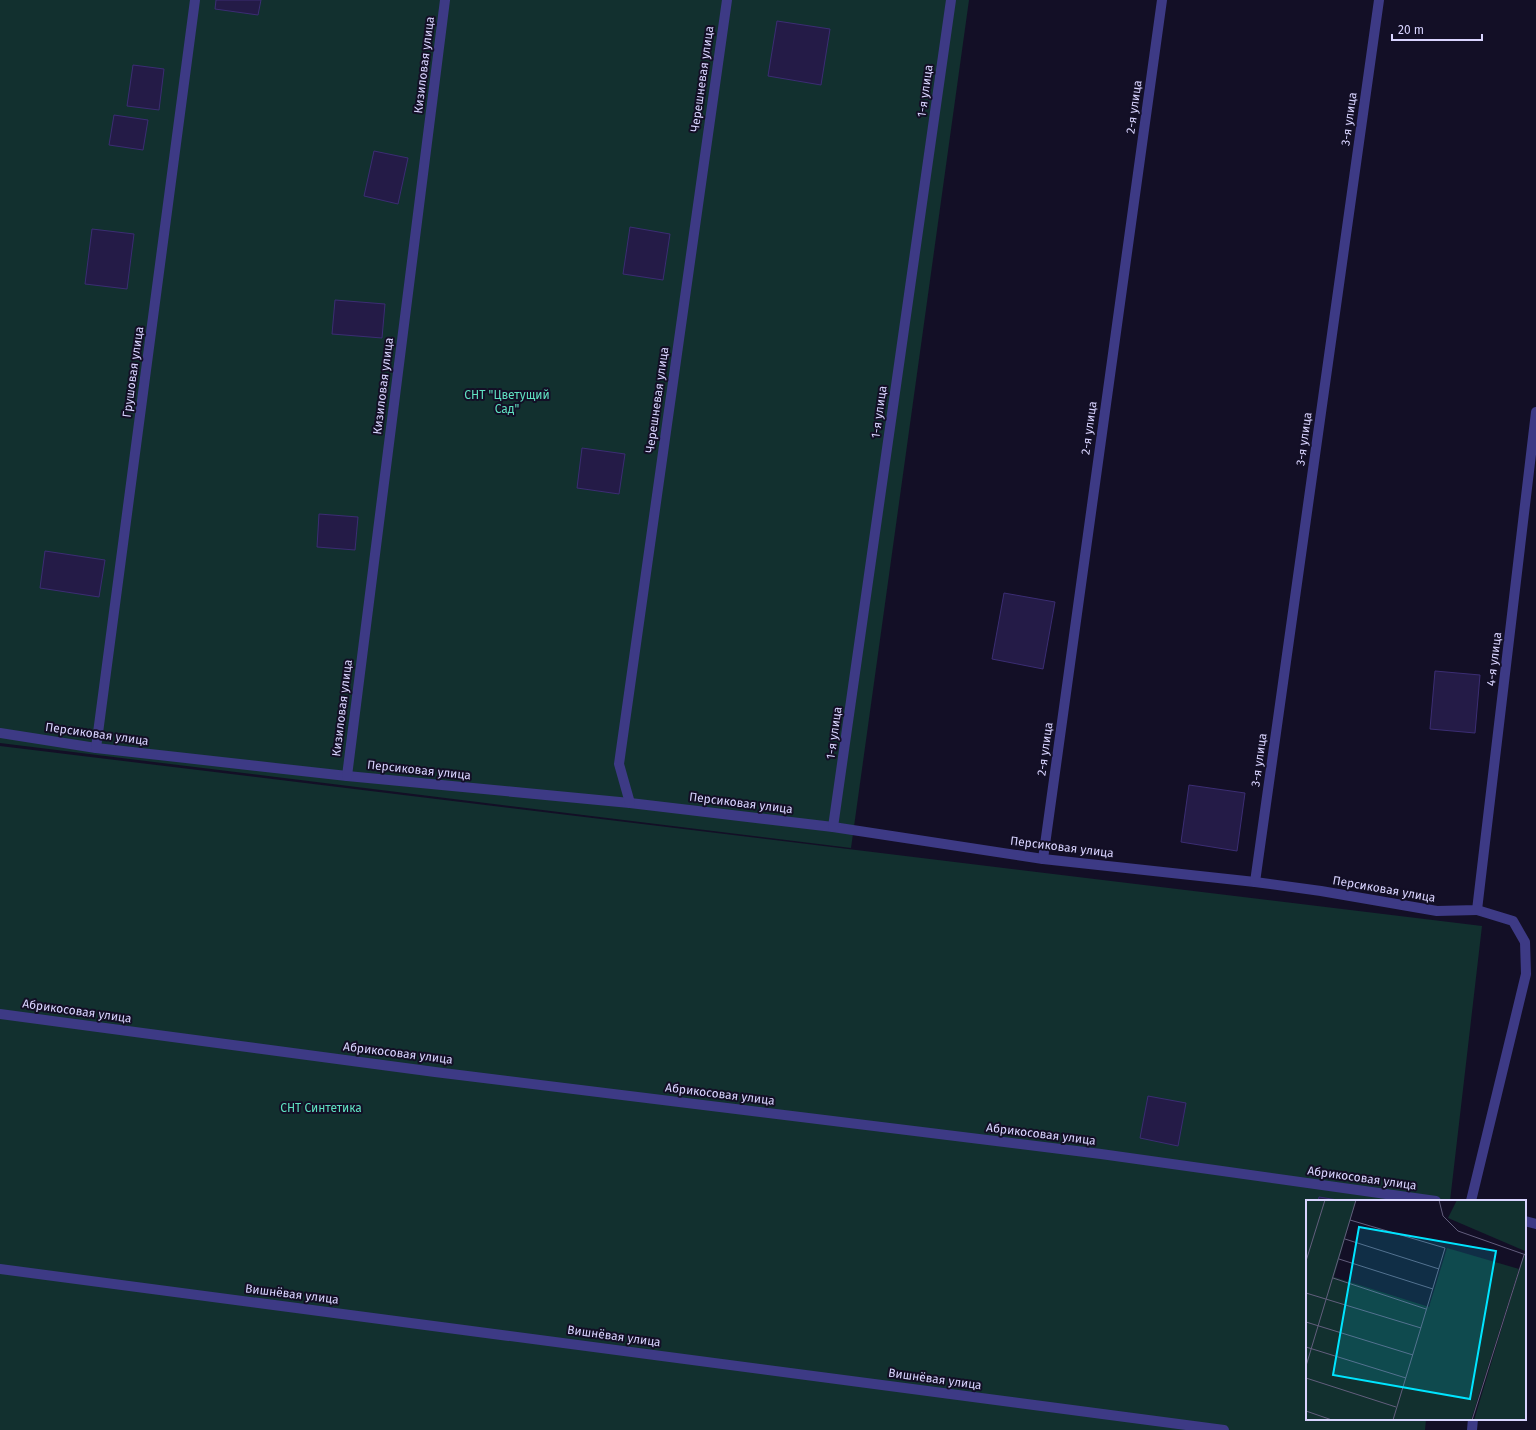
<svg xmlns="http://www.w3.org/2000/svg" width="1536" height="1430" viewBox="0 0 1536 1430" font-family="'Fira Sans',sans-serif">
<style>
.green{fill:#12302f}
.building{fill:#241b47;stroke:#3b2d73}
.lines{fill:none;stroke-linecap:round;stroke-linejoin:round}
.lane{stroke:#3d3a85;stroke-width:10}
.street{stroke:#3d3a85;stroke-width:10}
.labels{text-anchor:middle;stroke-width:4;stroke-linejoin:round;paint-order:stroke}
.street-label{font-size:12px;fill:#d9d4ff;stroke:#130f26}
.park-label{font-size:12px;fill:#5fe0c0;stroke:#130f26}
.inset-road{fill:none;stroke:#625e7d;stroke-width:1}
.view{fill:#00e5ff;fill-opacity:0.15;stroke:#00e5ff;stroke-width:2}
.inset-edge{fill:none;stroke:#d9d4ff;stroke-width:2}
</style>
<rect width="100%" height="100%" fill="#130f26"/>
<g class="green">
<polygon points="0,0 969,0 851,848 0,743"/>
<polygon points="0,746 1482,926 1450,1201 1307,1201 1307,1419 1426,1419 1425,1430 0,1430"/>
</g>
<g class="building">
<polygon points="216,0 261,0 258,15 215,9"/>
<polygon points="777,21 830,29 821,85 768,76"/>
<polygon points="133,65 164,69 159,110 127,106"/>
<polygon points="114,115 148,120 143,150 109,145"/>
<polygon points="374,151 408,158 398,204 364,196"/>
<polygon points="630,227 670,234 663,280 623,274"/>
<polygon points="92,229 134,234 127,289 85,284"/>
<polygon points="335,300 385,304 382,338 332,334"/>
<polygon points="582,448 625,454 619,494 577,488"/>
<polygon points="319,514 358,517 355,550 317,547"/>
<polygon points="45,551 105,560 99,597 40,588"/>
<polygon points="1004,593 1055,602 1043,669 992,659"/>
<polygon points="1435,671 1480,675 1475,733 1430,729"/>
<polygon points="1189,785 1245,793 1237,851 1181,842"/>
<polygon points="1148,1096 1186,1103 1178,1146 1140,1138"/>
<polygon points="1319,1197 1344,1201 1318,1201"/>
</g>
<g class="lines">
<g class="lane">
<polyline points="0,1014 435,1072 1101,1154 1436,1201"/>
<polyline points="1471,1201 1526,974 1525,942 1513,921 1477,910"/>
<polyline points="1525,1221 1536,1224"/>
<polyline points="0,1269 1224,1430"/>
<polyline points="1472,1430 1473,1419"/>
</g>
<g class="street">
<polyline points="0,733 96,748 347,776 630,803 833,827 1043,859 1255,882 1321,891 1437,911 1477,910 1536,412"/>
<polyline points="96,748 195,0"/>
<polyline points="347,776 445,0"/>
<polyline points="630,803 619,764 727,0"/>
<polyline points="833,827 951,0"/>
<polyline points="1043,859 1162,0"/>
<polyline points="1255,882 1379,0"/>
</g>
</g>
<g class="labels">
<g class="street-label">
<text transform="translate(424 65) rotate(-83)" y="4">Кизиловая улица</text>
<text transform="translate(702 79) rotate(-82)" y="4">Черешневая улица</text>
<text transform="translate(925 91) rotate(-82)" y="4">1-я улица</text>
<text transform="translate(1134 107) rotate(-82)" y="4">2-я улица</text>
<text transform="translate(1349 119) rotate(-82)" y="4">3-я улица</text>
<text transform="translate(133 372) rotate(-82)" y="4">Грушовая улица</text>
<text transform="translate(383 386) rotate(-83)" y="4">Кизиловая улица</text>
<text transform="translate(657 400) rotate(-82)" y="4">Черешневая улица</text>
<text transform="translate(879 412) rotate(-82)" y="4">1-я улица</text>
<text transform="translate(1089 428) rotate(-82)" y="4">2-я улица</text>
<text transform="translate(1304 439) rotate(-82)" y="4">3-я улица</text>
<text transform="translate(1494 659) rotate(-83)" y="4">4-я улица</text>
<text transform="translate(342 708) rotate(-83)" y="4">Кизиловая улица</text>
<text transform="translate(834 733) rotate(-82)" y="4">1-я улица</text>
<text transform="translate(97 734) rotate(8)" y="4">Персиковая улица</text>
<text transform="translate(1045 749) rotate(-82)" y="4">2-я улица</text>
<text transform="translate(1259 760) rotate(-82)" y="4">3-я улица</text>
<text transform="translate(419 770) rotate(6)" y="4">Персиковая улица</text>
<text transform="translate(741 803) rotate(7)" y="4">Персиковая улица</text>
<text transform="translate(1062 847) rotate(7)" y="4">Персиковая улица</text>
<text transform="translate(1384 889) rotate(10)" y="4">Персиковая улица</text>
<text transform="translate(77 1011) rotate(8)" y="4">Абрикосовая улица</text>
<text transform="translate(398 1053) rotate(7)" y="4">Абрикосовая улица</text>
<text transform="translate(720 1094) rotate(7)" y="4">Абрикосовая улица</text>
<text transform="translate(1041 1134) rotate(7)" y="4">Абрикосовая улица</text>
<text transform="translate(1362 1178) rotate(8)" y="4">Абрикосовая улица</text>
<text transform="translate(292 1294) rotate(7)" y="4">Вишнёвая улица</text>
<text transform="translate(614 1336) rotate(8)" y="4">Вишнёвая улица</text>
<text transform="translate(935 1379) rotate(8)" y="4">Вишнёвая улица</text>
</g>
<g class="park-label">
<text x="507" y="399">СНТ "Цветущий<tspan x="507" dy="14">Сад"</tspan></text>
<text x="321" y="1112">СНТ Синтетика</text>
</g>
</g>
<g transform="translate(1306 1200)">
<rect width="220" height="220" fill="#130f26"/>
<path d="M 0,0 L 50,0 L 28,77 L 123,107 L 141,48 L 213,69 L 165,220 L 0,220 ZM 151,0 L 220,0 L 220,220 L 168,220 L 219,51 L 142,18 Z" fill="#12302f"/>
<path class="inset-road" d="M 133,0 L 137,16 L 152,31 L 220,55M 44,20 L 139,48 L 87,220M 39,39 L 133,69M 33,59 L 127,89M 0,61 L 19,0M 27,78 L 120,109M 0,93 L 115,128M 0,122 L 107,155M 0,147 L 100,178M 0,166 L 50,0M 0,178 L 90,207M 0,211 L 26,220M 166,220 L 218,55"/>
<path class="view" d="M 53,27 L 190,51 L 164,199 L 27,175 Z"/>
<rect width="220" height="220" class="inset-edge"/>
</g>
<path d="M1392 34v6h90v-6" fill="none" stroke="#d9d4ff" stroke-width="2"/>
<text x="1398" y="34" font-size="12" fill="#d9d4ff" stroke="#130f26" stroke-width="3" paint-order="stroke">20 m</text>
</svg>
